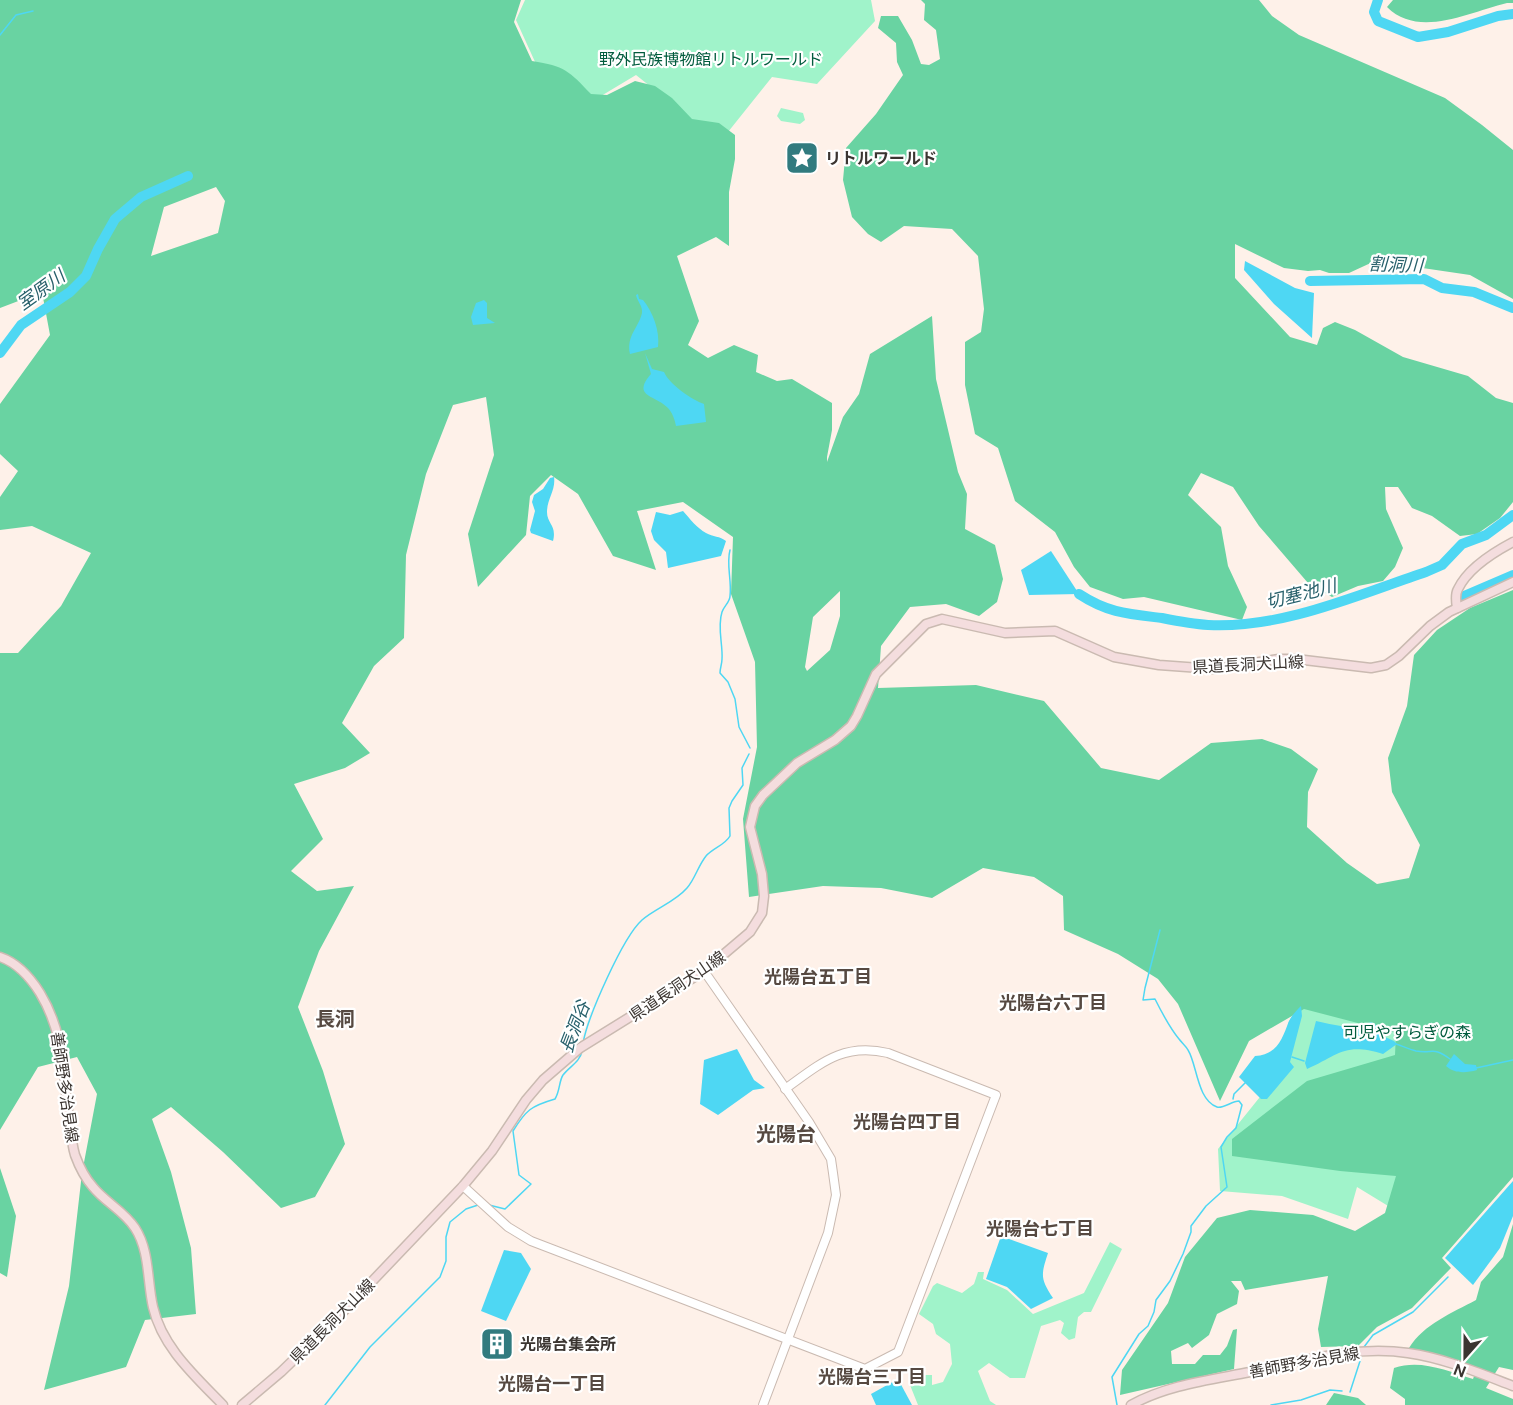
<svg xmlns="http://www.w3.org/2000/svg" width="1513" height="1405" viewBox="0 0 1513 1405" font-family="'DM Sans','Noto Sans JP',sans-serif">
<style>
.green{fill:#a0f3ca}
.forest{fill:#69d3a2;fill-rule:evenodd}
.water{fill:#4ed7f3}
.lines{fill:none;stroke-linecap:round;stroke-linejoin:round}
.stream{stroke:#4ed7f3;stroke-width:1.5}
.river{stroke:#4ed7f3;stroke-width:10}
.tertiary-casing{stroke:#cabab1;stroke-width:10}
.secondary-casing{stroke:#cabab1;stroke-width:11}
.tertiary{stroke:#fff;stroke-width:8}
.secondary{stroke:#f4ddde;stroke-width:8}
.labels{text-anchor:middle;stroke-width:4.5;stroke-linejoin:round;paint-order:stroke}
.park-label{font-size:16px;fill:#015b3d;stroke:#fff}
.poi-label{font-size:16px;font-weight:bold;fill:#3b3531;stroke:#fff;text-anchor:start}
.street-label{font-size:16px;fill:#3b3531;stroke:#fff}
.water-label{font-size:18px;font-style:italic;fill:#28606b;stroke:#fff}
.neighbourhood-label{font-size:18px;font-weight:bold;fill:#564941;stroke:#fff}
.quarter-label{font-size:20px;font-weight:bold;fill:#564941;stroke:#fff}
</style>
<rect width="100%" height="100%" fill="#fef1e9"/>
<g class="green">
<polygon points="525,0 871,0 875,21 817,84 772,77 720,142 636,75 586,105 541,75 516,20"/>
<polygon points="781,108 803,113 805,120 800,124 781,121 777,116"/>
<polygon points="1406,912 1398,1212 1357,1187 1348,1219 1282,1196 1220,1191 1218,1149 1285,1066 1288,1023 1353,919"/>
<polygon points="1110,1242 1122,1249 1091,1312 1084,1312 1078,1317 1075,1338 1069,1340 1061,1333 1064,1323 1060,1320 1041,1326 1025,1378 1010,1378 989,1363 978,1371 990,1401 996,1405 918,1405 910,1385 916,1375 932,1375 932,1385 943,1382 952,1364 950,1344 936,1334 933,1324 919,1314 933,1286 937,1283 962,1293 974,1284 978,1272 984,1272 983,1279 1007,1290 1033,1314 1084,1293"/>
</g>
<g class="forest">
<path d="M 0,0 L 521,0 L 514,22 L 532,61 C 565,66 569,71 591,94 L 607,95 L 635,81 L 655,86 L 672,98 L 692,119 L 719,123 L 735,135 L 735,159 L 729,192 L 729,246 L 716,237 L 677,256 L 699,321 L 688,345 L 708,358 L 734,345 L 758,355 L 756,372 L 777,381 L 792,379 L 832,403 L 832,430 L 827,457 L 827,462 L 843,417 L 859,394 L 870,354 L 932,316 L 936,379 L 958,472 L 967,494 L 965,529 L 995,545 L 1003,579 L 997,602 L 979,616 L 946,604 L 910,607 L 881,646 L 878,688 L 976,685 L 1044,701 L 1101,768 L 1159,780 L 1211,743 L 1262,739 L 1291,749 L 1318,769 L 1308,792 L 1307,827 L 1347,863 L 1377,884 L 1409,878 L 1420,845 L 1392,792 L 1388,758 L 1407,706 L 1414,655 L 1437,630 L 1470,608 L 1513,590 L 1513,1177 L 1442,1258 L 1451,1268 L 1412,1308 L 1377,1327 L 1358,1346 L 1321,1347 L 1318,1329 L 1328,1276 L 1245,1290 L 1241,1281 L 1231,1281 L 1239,1291 L 1237,1304 L 1217,1314 L 1209,1335 L 1192,1348 L 1188,1343 L 1171,1351 L 1172,1364 L 1195,1364 L 1203,1355 L 1220,1355 L 1227,1346 L 1233,1330 L 1237,1329 L 1234,1369 L 1120,1395 L 1122,1370 L 1168,1303 L 1185,1257 L 1217,1218 L 1250,1210 L 1313,1215 L 1355,1231 L 1385,1213 L 1396,1176 L 1340,1171 L 1232,1156 L 1232,1139 L 1307,1081 L 1395,1055 L 1396,1033 L 1304,1009 L 1249,1041 L 1220,1101 L 1178,1004 L 1158,979 L 1118,954 L 1064,930 L 1063,896 L 1034,877 L 983,868 L 932,898 L 881,888 L 823,886 L 749,897 L 743,819 L 757,747 L 755,662 L 731,594 L 733,537 L 683,502 L 637,511 L 656,570 L 613,556 L 578,494 L 551,475 L 530,496 L 526,535 L 478,587 L 468,534 L 494,455 L 486,397 L 453,405 L 426,474 L 406,555 L 404,638 L 374,666 L 342,723 L 370,753 L 345,768 L 294,784 L 323,839 L 291,871 L 317,891 L 354,886 L 319,951 L 298,1007 L 323,1071 L 345,1144 L 315,1197 L 281,1208 L 223,1152 L 171,1107 L 152,1119 L 171,1172 L 191,1248 L 196,1314 L 145,1320 L 126,1367 L 44,1390 L 69,1286 L 82,1173 L 97,1094 L 77,1057 L 38,1067 L 0,1130 L 0,653 L 18,653 L 61,606 L 91,553 L 32,526 L 0,530 L 0,497 L 18,471 L 0,454 L 0,404 L 50,335 L 42,292 L 0,308 ZM 216,187 L 225,201 L 218,233 L 151,256 L 164,207 ZM 840,591 L 840,616 L 830,650 L 807,671 L 805,667 L 813,617 Z"/>
<polygon points="921,0 1259,0 1272,16 1299,35 1445,98 1482,125 1513,150 1513,299 1470,275 1375,261 1349,273 1329,273 1320,270 1308,271 1284,268 1235,244 1235,278 1290,337 1317,345 1323,328 1335,322 1355,330 1403,357 1468,376 1496,398 1513,403 1513,502 1500,518 1477,534 1460,536 1432,516 1412,508 1398,487 1385,487 1386,509 1403,548 1395,567 1383,581 1358,586 1332,597 1308,583 1259,526 1233,487 1201,473 1188,495 1221,527 1228,566 1247,607 1242,620 1144,597 1123,599 1090,587 1074,567 1055,532 1015,501 998,448 975,434 965,385 965,342 981,332 984,309 978,256 952,229 904,226 881,242 868,234 852,217 843,180 846,148 876,114 903,75 897,62 896,43 878,28 881,16 898,16 912,40 921,64 929,65 940,59 936,30 924,20 925,4"/>
<path d="M 1393,0 L 1513,0 L 1513,3 L 1507,3 C 1469,12 1419,39 1387,7 Z"/>
<polygon points="0,1168 16,1216 7,1277 0,1273"/>
<path d="M 1513,1224 L 1513,1370 L 1499,1367 L 1486,1388 L 1513,1399 L 1513,1405 L 1405,1405 L 1405,1399 L 1390,1388 L 1394,1368 C 1421,1359 1447,1371 1473,1379 L 1477,1368 L 1409,1348 C 1424,1324 1452,1313 1476,1300 L 1481,1282 L 1503,1257 Z"/>
<polygon points="1334,1393 1358,1398 1366,1405 1326,1405"/>
</g>
<g class="water">
<polygon points="1245,261 1295,288 1314,293 1312,338 1274,304 1244,270"/>
<path d="M 638,294 L 639,299 L 643,300 C 653,312 660,331 658,347 L 630,354 C 626,336 639,327 642,313 C 643,306 637,301 636,295 Z"/>
<polygon points="484,300 487,303 487,318 495,323 473,325 471,317 476,303"/>
<path d="M 645,353 L 652,369 L 664,372 C 669,384 692,400 704,404 L 706,422 L 676,426 C 675,420 672,412 668,408 C 656,395 631,397 651,374 Z"/>
<path d="M 554,477 C 556,490 547,499 547,512 C 547,524 557,525 553,541 L 531,533 L 530,530 L 535,511 L 532,502 L 534,495 L 543,489 L 550,478 Z"/>
<path d="M 683,511 C 690,519 697,528 706,533 C 713,537 720,536 726,541 L 721,556 L 668,568 L 666,552 L 654,540 L 651,531 L 656,512 L 670,515 Z"/>
<polygon points="1051,551 1079,594 1029,595 1021,570"/>
<path d="M 1301,1006 L 1302,1016 L 1290,1062 L 1294,1067 L 1267,1099 L 1261,1099 L 1239,1077 L 1255,1056 C 1278,1054 1282,1039 1289,1021 C 1292,1015 1297,1010 1301,1006 Z"/>
<path d="M 1316,1021 C 1336,1025 1353,1031 1371,1022 L 1375,1024 L 1385,1037 L 1394,1041 L 1397,1044 L 1383,1054 C 1344,1042 1339,1055 1307,1069 L 1305,1063 Z"/>
<polygon points="737,1049 754,1080 765,1088 753,1090 718,1115 700,1104 704,1060"/>
<path d="M 1454,1054 L 1465,1064 L 1476,1065 L 1477,1070 C 1466,1073 1455,1074 1446,1066 Z"/>
<polygon points="1513,1181 1513,1216 1500,1248 1473,1285 1445,1258"/>
<path d="M 1001,1236 L 1048,1253 C 1041,1275 1040,1278 1053,1298 L 1031,1309 L 1007,1287 L 986,1279 Z"/>
<polygon points="504,1250 521,1253 531,1269 506,1321 481,1311"/>
<polygon points="898,1379 912,1405 876,1405 871,1394"/>
</g>
<g class="lines">
<g class="stream">
<polyline points="0,35 16,15 33,11"/>
<path d="M 730,550 C 726,565 732,580 730,596 C 730,602 724,606 722,612 C 717,627 723,644 722,659 C 722,664 720,668 720,673 L 728,682 L 735,699 L 739,727 L 750,748"/>
<path d="M 583,1043 C 588,1016 623,937 642,920 C 656,908 675,902 687,888 C 695,879 698,866 706,856 C 713,848 725,845 730,836 L 729,808 L 732,801 L 743,785 L 742,768 L 749,754"/>
<path d="M 1396,1044 C 1402,1046 1409,1049 1416,1051 C 1433,1054 1433,1046 1450,1059"/>
<polyline points="1292,1057 1304,1061"/>
<polyline points="1476,1068 1513,1060"/>
<polyline points="1233,1099 1234,1094 1246,1082"/>
<path d="M 489,1205 L 505,1209 L 531,1184 L 519,1175 L 513,1131 C 526,1110 531,1106 555,1099 C 560,1091 559,1081 563,1075 C 570,1066 580,1062 582,1051"/>
<polyline points="1364,1347 1373,1335 1413,1312 1448,1277"/>
<polyline points="1350,1392 1361,1358"/>
<polyline points="325,1405 370,1347 440,1277 446,1261 446,1237 450,1222 466,1209 478,1205"/>
<path d="M 1117,1405 L 1112,1377 L 1139,1334 L 1148,1326 L 1154,1312 L 1156,1300 L 1170,1281 L 1183,1254 L 1191,1232 L 1191,1226 L 1206,1206 L 1227,1187 L 1221,1147 L 1227,1137 L 1236,1128 L 1242,1105 L 1239,1101 C 1232,1101 1223,1109 1217,1107 C 1197,1100 1197,1064 1188,1050 C 1186,1046 1182,1043 1179,1039 C 1169,1027 1162,1013 1155,999 L 1143,1000 L 1145,988 L 1160,930"/>
<polyline points="1271,1405 1301,1400 1330,1390 1342,1391"/>
</g>
<g class="river">
<polyline points="1378,0 1374,12 1378,21 1418,37 1448,32 1498,16 1513,14"/>
<polyline points="1310,281 1424,279 1442,288 1474,292 1513,308"/>
<polyline points="0,353 21,325 70,292 86,276 98,249 115,219 141,197 188,176"/>
<path d="M 1079,594 C 1108,613 1128,614 1162,618 C 1177,621 1192,624 1208,625 C 1282,629 1357,595 1426,572 L 1442,565 L 1462,544 L 1486,535 L 1513,515"/>
<polyline points="1464,596 1513,575"/>
</g>
<defs>
<g id="tertiary">
<polyline points="704,971 809,1122 831,1159 833,1173 836,1195 828,1233 763,1405"/>
<path d="M 463,1186 L 508,1227 L 531,1241 L 865,1369 L 898,1352 L 996,1095 L 888,1053 C 843,1042 820,1064 785,1089"/>
</g>
<g id="secondary">
<path d="M 1457,608 C 1456,602 1455,594 1458,589 C 1468,568 1494,552 1513,542"/>
<path d="M 0,957 C 18,963 30,977 40,993 C 66,1036 62,1076 70,1124 C 71,1134 72,1145 75,1155 C 79,1166 85,1178 93,1187 C 105,1202 124,1211 135,1228 C 150,1251 147,1281 153,1307 C 162,1347 195,1376 223,1405"/>
<polyline points="242,1405 281,1372 340,1315 463,1186 492,1151 526,1100 543,1080 580,1048 704,971 750,932 762,913 764,896 762,874 750,827 755,806 763,795 797,763 835,740 851,726 857,716 876,674 926,624 942,619 1005,633 1055,631 1114,657 1159,665 1214,669 1279,659 1296,659 1371,668 1386,665 1399,656 1430,626 1449,612 1513,582"/>
<path d="M 1131,1405 C 1167,1385 1210,1380 1250,1372 C 1302,1361 1355,1345 1408,1353 C 1444,1358 1479,1373 1513,1386"/>
</g>
</defs>
<use href="#tertiary" class="tertiary-casing"/>
<use href="#secondary" class="secondary-casing"/>
<use href="#tertiary" class="tertiary"/>
<use href="#secondary" class="secondary"/>
</g>
<defs>
<symbol id="sight-square" viewBox="-11 -11 22 22"><rect x="-9" y="-9" width="18" height="18" rx="4" fill="#317b7f" stroke="#fff"/><path d="M0-6L1.8-2.2L6-1.7L2.9 1.2L3.7 5.4L0 3.3L-3.7 5.4L-2.9 1.2L-6-1.7L-1.8-2.2Z" fill="#fff"/></symbol>
<symbol id="building-square" viewBox="-11 -11 22 22"><rect x="-9" y="-9" width="18" height="18" rx="4" fill="#317b7f" stroke="#fff"/><path d="M-4-6H4V6H1V3H-1V6H-4ZM-2.5-4.3h1.7v1.8h-1.7ZM.8-4.3h1.7v1.8H.8ZM-2.5-1h1.7V.8h-1.7ZM.8-1h1.7V.8H.8Z" fill="#fff"/></symbol>
</defs>
<g fill-rule="evenodd">
<use href="#sight-square" x="783" y="139" width="38" height="38"/>
<use href="#building-square" x="478" y="1325" width="38" height="38"/>
</g>
<g class="labels">
<g class="park-label">
<text x="711" y="65">野外民族博物館リトルワールド</text>
<text x="1407" y="1038">可児やすらぎの森</text>
</g>
<g class="poi-label">
<text x="825" y="164">リトルワールド</text>
<text x="520" y="1350">光陽台集会所</text>
</g>
<g class="street-label">
<text transform="translate(1248 664) rotate(-3)" y="6">県道長洞犬山線</text>
<text transform="translate(677 986) rotate(-34)" y="6">県道長洞犬山線</text>
<text transform="translate(65 1087) rotate(82)" y="6">善師野多治見線</text>
<text transform="translate(332 1321) rotate(-45)" y="6">県道長洞犬山線</text>
<text transform="translate(1304 1362) rotate(-10)" y="6">善師野多治見線</text>
</g>
<g class="water-label">
<text transform="translate(1396 265) rotate(2)" y="6">割洞川</text>
<text transform="translate(41 290) rotate(-36)" y="6">室原川</text>
<text transform="translate(1301 594) rotate(-14)" y="6">切塞池川</text>
<text transform="translate(575 1027) rotate(-69)" y="6">長洞谷</text>
</g>
<g class="neighbourhood-label">
<text x="818" y="983">光陽台五丁目</text>
<text x="1053" y="1009">光陽台六丁目</text>
<text x="907" y="1128">光陽台四丁目</text>
<text x="1040" y="1235">光陽台七丁目</text>
<text x="872" y="1383">光陽台三丁目</text>
<text x="552" y="1390">光陽台一丁目</text>
</g>
<g class="quarter-label">
<text x="335" y="1026">長洞</text>
<text x="786" y="1141">光陽台</text>
</g>
</g>
<g transform="translate(1465 1357) rotate(201)" stroke="#ffffff" stroke-width="4.5" paint-order="stroke">
<path d="M0-4.5L10 22L0 15L-10 22Z" fill="#3b3531"/>
<text y="-9" font-size="16" font-weight="bold" text-anchor="middle" fill="#3b3531">N</text>
</g>
</svg>
